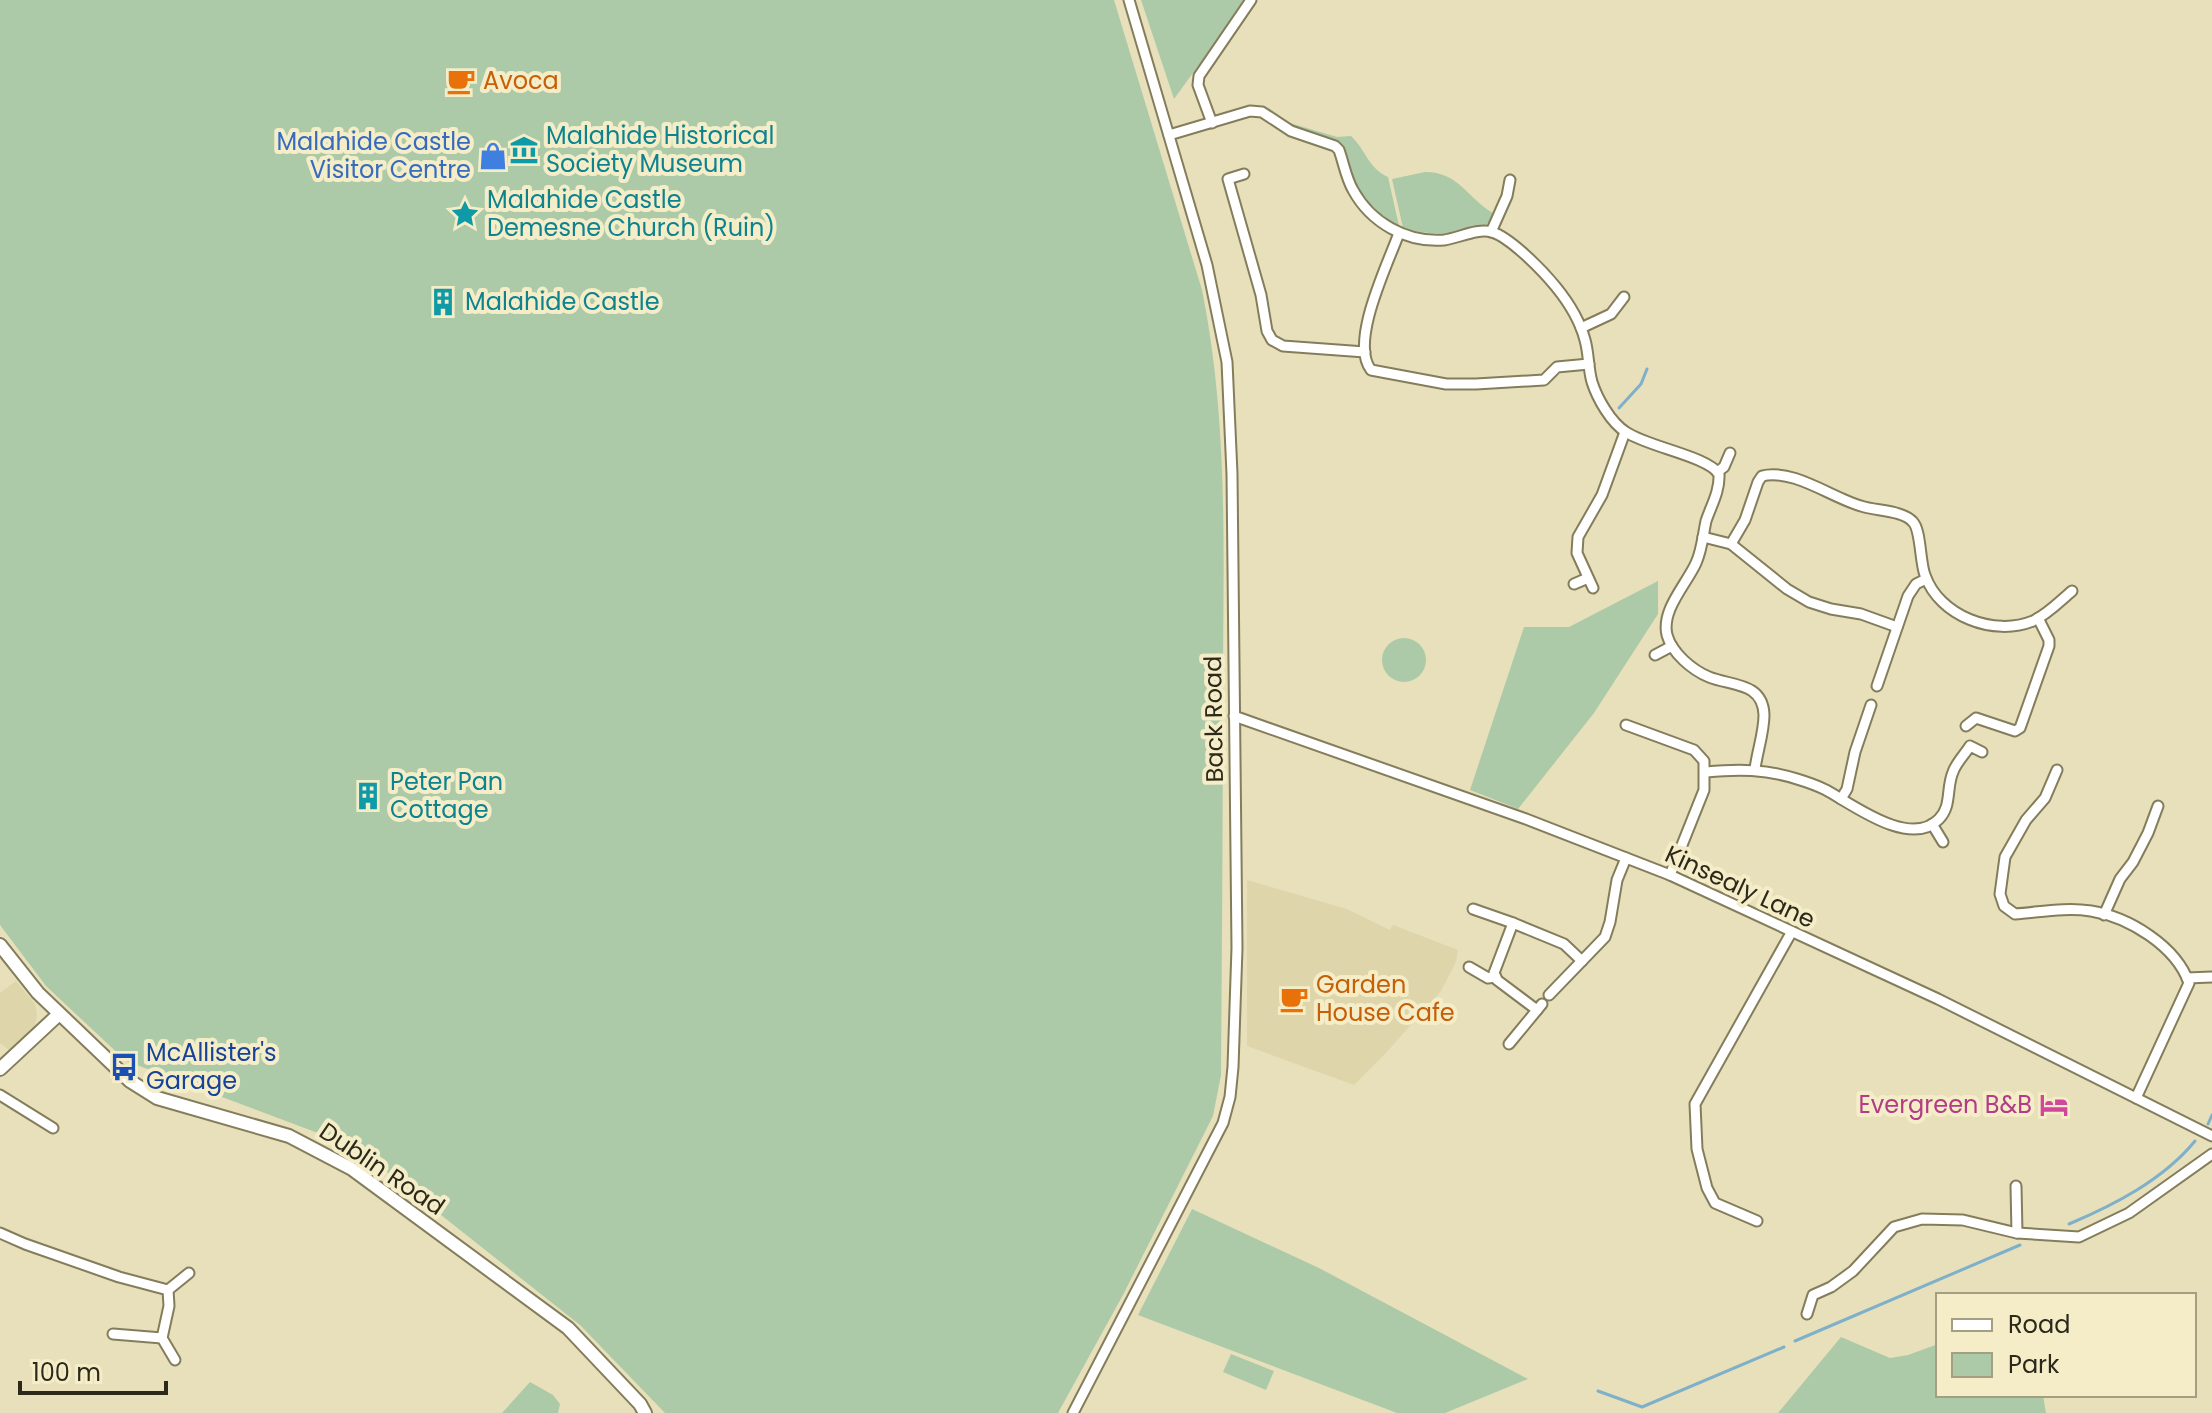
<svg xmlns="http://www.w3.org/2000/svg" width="2212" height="1413" viewBox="0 0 2212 1413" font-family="Poppins,sans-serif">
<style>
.built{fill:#ded5aa}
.green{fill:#adcaa8}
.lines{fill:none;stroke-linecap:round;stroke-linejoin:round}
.stream{stroke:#7fb0c9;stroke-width:3}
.minor-casing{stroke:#847d5c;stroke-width:13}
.major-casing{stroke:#847d5c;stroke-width:16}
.minor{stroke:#fff;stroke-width:9}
.major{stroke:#fff;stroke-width:12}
.labels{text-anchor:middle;stroke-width:8;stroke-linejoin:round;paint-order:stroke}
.food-label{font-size:24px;fill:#c56008;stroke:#f4edc8;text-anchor:start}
.culture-label{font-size:24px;fill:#0d838f;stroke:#f4edc8;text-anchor:start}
.shop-label{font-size:24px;fill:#366cbe;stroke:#f4edc8;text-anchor:end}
.street-label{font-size:24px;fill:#2c291b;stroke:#f4edc8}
.transit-label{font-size:24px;fill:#164399;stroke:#f4edc8;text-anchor:start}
.hotel-label{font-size:24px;fill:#b23c85;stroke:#f4edc8;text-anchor:end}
</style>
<rect width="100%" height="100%" fill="#e7e0bb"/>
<g class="built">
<polygon points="1247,880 1347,909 1390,930 1393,925 1458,950 1456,962 1441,991 1385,1054 1354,1085 1247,1046"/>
<polygon points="16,981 35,1004 37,1014 35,1027 13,1053 0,1043 0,993"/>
</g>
<g class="green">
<path d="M 0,0 L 1114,0 L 1202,290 C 1227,413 1224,539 1223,664 C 1223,801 1222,938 1221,1075 L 1213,1116 L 1124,1293 L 1058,1413 L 665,1413 L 580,1325 L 355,1147 L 126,1061 L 46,986 L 0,925 Z"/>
<polygon points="1141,0 1246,0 1174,99"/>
<path d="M 1266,106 L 1290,123 L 1337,137 L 1351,136 C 1366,150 1368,168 1388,177 L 1399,226 C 1361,204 1353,181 1337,142 L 1290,126 Z"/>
<path d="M 1425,172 C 1459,172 1466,197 1493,213 L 1490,222 C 1465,237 1430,236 1403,228 L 1392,179 Z"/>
<polygon points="1658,581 1658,614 1594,713 1518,809 1470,790 1524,627 1569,627"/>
<circle cx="1404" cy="660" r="22"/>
<polygon points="1192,1209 1319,1268 1528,1379 1445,1413 1397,1413 1138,1315"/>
<polygon points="1841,1337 1890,1358 1908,1355 1938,1344 1938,1395 2043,1395 2046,1413 1778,1413"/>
<polygon points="1231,1354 1274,1371 1266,1390 1223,1372"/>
<polygon points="530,1382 553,1395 560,1404 558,1413 502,1413"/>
</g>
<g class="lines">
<g class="stream">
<polyline points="1619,408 1641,384 1647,369"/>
<polyline points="2208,1124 2212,1115"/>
<path d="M 2069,1224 C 2114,1205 2163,1180 2195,1141"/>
<polyline points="1795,1341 2020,1245"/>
<polyline points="1598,1391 1642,1407 1784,1347"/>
</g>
<defs>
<g id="minor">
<polyline points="1212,123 1198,85 1199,76 1251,0"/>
<path d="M 1169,135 L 1250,111 L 1262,112 L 1291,131 L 1335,146 L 1339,150 C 1344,164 1346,178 1353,190 C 1371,223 1407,243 1444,240 C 1459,238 1477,228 1492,232 C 1511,238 1543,271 1556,287 C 1569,303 1580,321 1585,340 C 1589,354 1588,368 1592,382 C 1597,398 1611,423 1626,432 C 1648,447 1707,456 1719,474 C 1720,491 1711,506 1706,521 C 1703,535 1702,550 1696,563 C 1686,585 1661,610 1667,635 C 1672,653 1692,670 1709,677 C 1731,686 1763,682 1764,715 C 1764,733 1757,752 1755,769"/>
<polyline points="1244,174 1228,179 1261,295 1267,331 1272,340 1283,346 1365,352"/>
<polyline points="1491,232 1507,196 1510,180"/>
<path d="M 1399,233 C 1388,264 1349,342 1371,370 L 1446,384 L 1476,384 L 1544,380 L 1557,367 L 1589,364"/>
<polyline points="1581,328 1611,314 1624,297"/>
<polyline points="1717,472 1724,467 1730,453"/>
<polyline points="1703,537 1731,544 1787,589 1809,602 1831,609 1861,614 1897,627"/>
<path d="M 1731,544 L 1745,520 L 1758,482 L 1762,476 C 1793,468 1832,498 1861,506 C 1875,511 1903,510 1913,522 C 1921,530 1920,563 1925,575 C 1939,616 1994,637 2033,621 C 2048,614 2059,602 2072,591"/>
<polyline points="1574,584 1588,578"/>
<polyline points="1593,588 1577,553 1578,537 1602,495 1625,432"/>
<polyline points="1655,655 1672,646"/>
<polyline points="1877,686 1908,596 1916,584 1926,579"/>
<polyline points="1234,716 1526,819 1670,875 1938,999 2212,1136"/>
<polyline points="1626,725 1694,750 1704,761 1704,790 1670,875"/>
<polyline points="1966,726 1976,718 2015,731 2020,728 2049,646 2049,640 2038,618"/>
<path d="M 2057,770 L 2045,798 L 2026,820 L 2005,857 L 2000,894 L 2004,906 L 2015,914 C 2041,912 2066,907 2091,911 C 2129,917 2176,946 2189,983 L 2136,1098"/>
<path d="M 1706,772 C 1738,769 1766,769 1797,779 C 1807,782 1818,786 1826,790 C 1852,804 1910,849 1939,819 C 1952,806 1946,788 1953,772 C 1956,763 1965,754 1970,746 L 1982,752"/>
<polyline points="1841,799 1847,789 1855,752 1871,705"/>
<polyline points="1932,824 1943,842"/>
<polyline points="1473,909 1513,923"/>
<polyline points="2104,915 2120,879 2133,862 2148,833 2158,806"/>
<polyline points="1469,967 1488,978 1496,977"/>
<polyline points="2187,978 2212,977"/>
<polyline points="1549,995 1605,937 1610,922 1617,880 1626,858"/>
<polyline points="1537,1010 1497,980 1494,973 1513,923 1564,944 1582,961"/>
<polyline points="1509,1044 1542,1004"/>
<polyline points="0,1095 53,1128"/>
<polyline points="2016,1186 2017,1233"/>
<polyline points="1757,1221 1715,1203 1707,1188 1697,1149 1695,1104 1791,933"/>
<polyline points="0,1233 25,1244 119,1277 168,1290 169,1306 162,1338 113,1334"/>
<polyline points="168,1290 189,1273"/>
<polyline points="1807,1314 1813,1295 1831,1287 1853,1271 1894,1227 1922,1219 1963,1220 2017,1233 2079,1237 2129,1213 2212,1154"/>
<polyline points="162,1338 175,1360"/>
<polyline points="1073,1413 1223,1123 1230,1097 1233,1067 1237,948 1232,474 1227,362 1207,265 1129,0"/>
</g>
<g id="major">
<polyline points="0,945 38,993 130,1081 157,1098 289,1136 352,1169 568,1328 640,1404 645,1413"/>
<polyline points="0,1069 58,1015"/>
</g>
</defs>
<use href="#minor" class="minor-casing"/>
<use href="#major" class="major-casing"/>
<use href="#minor" class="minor"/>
<use href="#major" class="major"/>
</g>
<defs>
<symbol id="cafe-bare" viewBox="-9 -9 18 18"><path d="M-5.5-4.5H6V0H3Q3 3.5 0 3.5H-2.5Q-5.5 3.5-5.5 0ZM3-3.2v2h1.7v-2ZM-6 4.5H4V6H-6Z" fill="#e8710a" stroke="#f4edc8" stroke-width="2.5" paint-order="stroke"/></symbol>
<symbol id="museum-bare" viewBox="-9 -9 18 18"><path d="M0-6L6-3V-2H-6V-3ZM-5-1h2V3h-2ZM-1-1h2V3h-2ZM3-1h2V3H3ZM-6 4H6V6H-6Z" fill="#0f9aa8" stroke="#f4edc8" stroke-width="2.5" paint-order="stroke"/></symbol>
<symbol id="shop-bare" viewBox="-9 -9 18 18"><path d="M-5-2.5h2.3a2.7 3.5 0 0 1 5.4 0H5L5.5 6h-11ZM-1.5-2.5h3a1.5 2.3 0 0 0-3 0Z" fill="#3f7fe0" stroke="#f4edc8" stroke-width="2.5" paint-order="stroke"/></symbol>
<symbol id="sight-bare" viewBox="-9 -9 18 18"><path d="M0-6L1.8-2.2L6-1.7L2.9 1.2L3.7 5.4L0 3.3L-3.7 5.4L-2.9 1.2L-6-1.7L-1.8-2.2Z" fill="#0f9aa8" stroke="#f4edc8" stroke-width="2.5" paint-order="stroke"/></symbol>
<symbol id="building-bare" viewBox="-9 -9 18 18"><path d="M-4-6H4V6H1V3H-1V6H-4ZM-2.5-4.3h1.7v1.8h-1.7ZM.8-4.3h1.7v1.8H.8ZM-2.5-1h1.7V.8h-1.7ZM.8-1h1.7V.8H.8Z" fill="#0f9aa8" stroke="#f4edc8" stroke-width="2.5" paint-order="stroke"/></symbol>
<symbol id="bus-bare" viewBox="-9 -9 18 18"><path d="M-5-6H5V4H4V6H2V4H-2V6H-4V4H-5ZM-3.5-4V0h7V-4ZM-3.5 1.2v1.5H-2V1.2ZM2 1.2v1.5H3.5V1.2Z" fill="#1a4fb4" stroke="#f4edc8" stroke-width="2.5" paint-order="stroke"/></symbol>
<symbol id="hotel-bare" viewBox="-9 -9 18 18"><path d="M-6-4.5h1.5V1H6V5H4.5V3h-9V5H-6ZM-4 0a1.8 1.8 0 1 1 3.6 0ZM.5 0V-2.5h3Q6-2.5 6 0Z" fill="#d1479c" stroke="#f4edc8" stroke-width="2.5" paint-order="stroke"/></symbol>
</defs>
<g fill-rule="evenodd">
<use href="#cafe-bare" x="441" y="61" width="40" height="40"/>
<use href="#museum-bare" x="504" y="130" width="40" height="40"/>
<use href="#shop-bare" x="473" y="136" width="40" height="40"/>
<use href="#sight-bare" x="445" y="194" width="40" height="40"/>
<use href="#building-bare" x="423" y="282" width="40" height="40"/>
<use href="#building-bare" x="348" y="776" width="40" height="40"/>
<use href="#cafe-bare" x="1274" y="979" width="40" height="40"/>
<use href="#bus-bare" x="104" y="1047" width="40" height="40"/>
<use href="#hotel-bare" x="2034" y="1085" width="40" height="40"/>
</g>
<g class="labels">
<g class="food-label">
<text x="483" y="89">Avoca</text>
<text x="1316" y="993">Garden<tspan x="1316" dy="28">House Cafe</tspan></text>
</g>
<g class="culture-label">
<text x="546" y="144">Malahide Historical<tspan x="546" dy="28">Society Museum</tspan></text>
<text x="487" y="208">Malahide Castle<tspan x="487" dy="28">Demesne Church (Ruin)</tspan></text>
<text x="465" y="310">Malahide Castle</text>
<text x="390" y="790">Peter Pan<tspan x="390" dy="28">Cottage</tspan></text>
</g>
<g class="shop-label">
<text x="471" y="150">Malahide Castle<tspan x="471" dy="28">Visitor Centre</tspan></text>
</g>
<g class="street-label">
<text transform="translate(1214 719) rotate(-91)" y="8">Back Road</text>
<text transform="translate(1740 887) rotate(25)" y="8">Kinsealy Lane</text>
<text transform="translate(382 1169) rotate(34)" y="8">Dublin Road</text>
</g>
<g class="transit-label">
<text x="146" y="1061">McAllister's<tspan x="146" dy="28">Garage</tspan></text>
</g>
<g class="hotel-label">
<text x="2032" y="1113">Evergreen B&amp;B</text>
</g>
</g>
<rect x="1936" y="1293" width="260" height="104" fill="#f4edc8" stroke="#a49f83" stroke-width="2"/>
<rect x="1952" y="1319" width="40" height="12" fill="#ffffff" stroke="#a49f83" stroke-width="2"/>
<text x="2008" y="1333" font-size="24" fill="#2c291b">Road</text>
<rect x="1952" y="1353" width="40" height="24" fill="#adcaa8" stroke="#a49f83" stroke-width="2"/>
<text x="2008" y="1373" font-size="24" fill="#2c291b">Park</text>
<path d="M20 1381v12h146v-12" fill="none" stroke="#2c291b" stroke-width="4"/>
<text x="32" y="1381" font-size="24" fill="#2c291b" stroke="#f4edc8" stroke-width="6" paint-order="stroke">100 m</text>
</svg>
